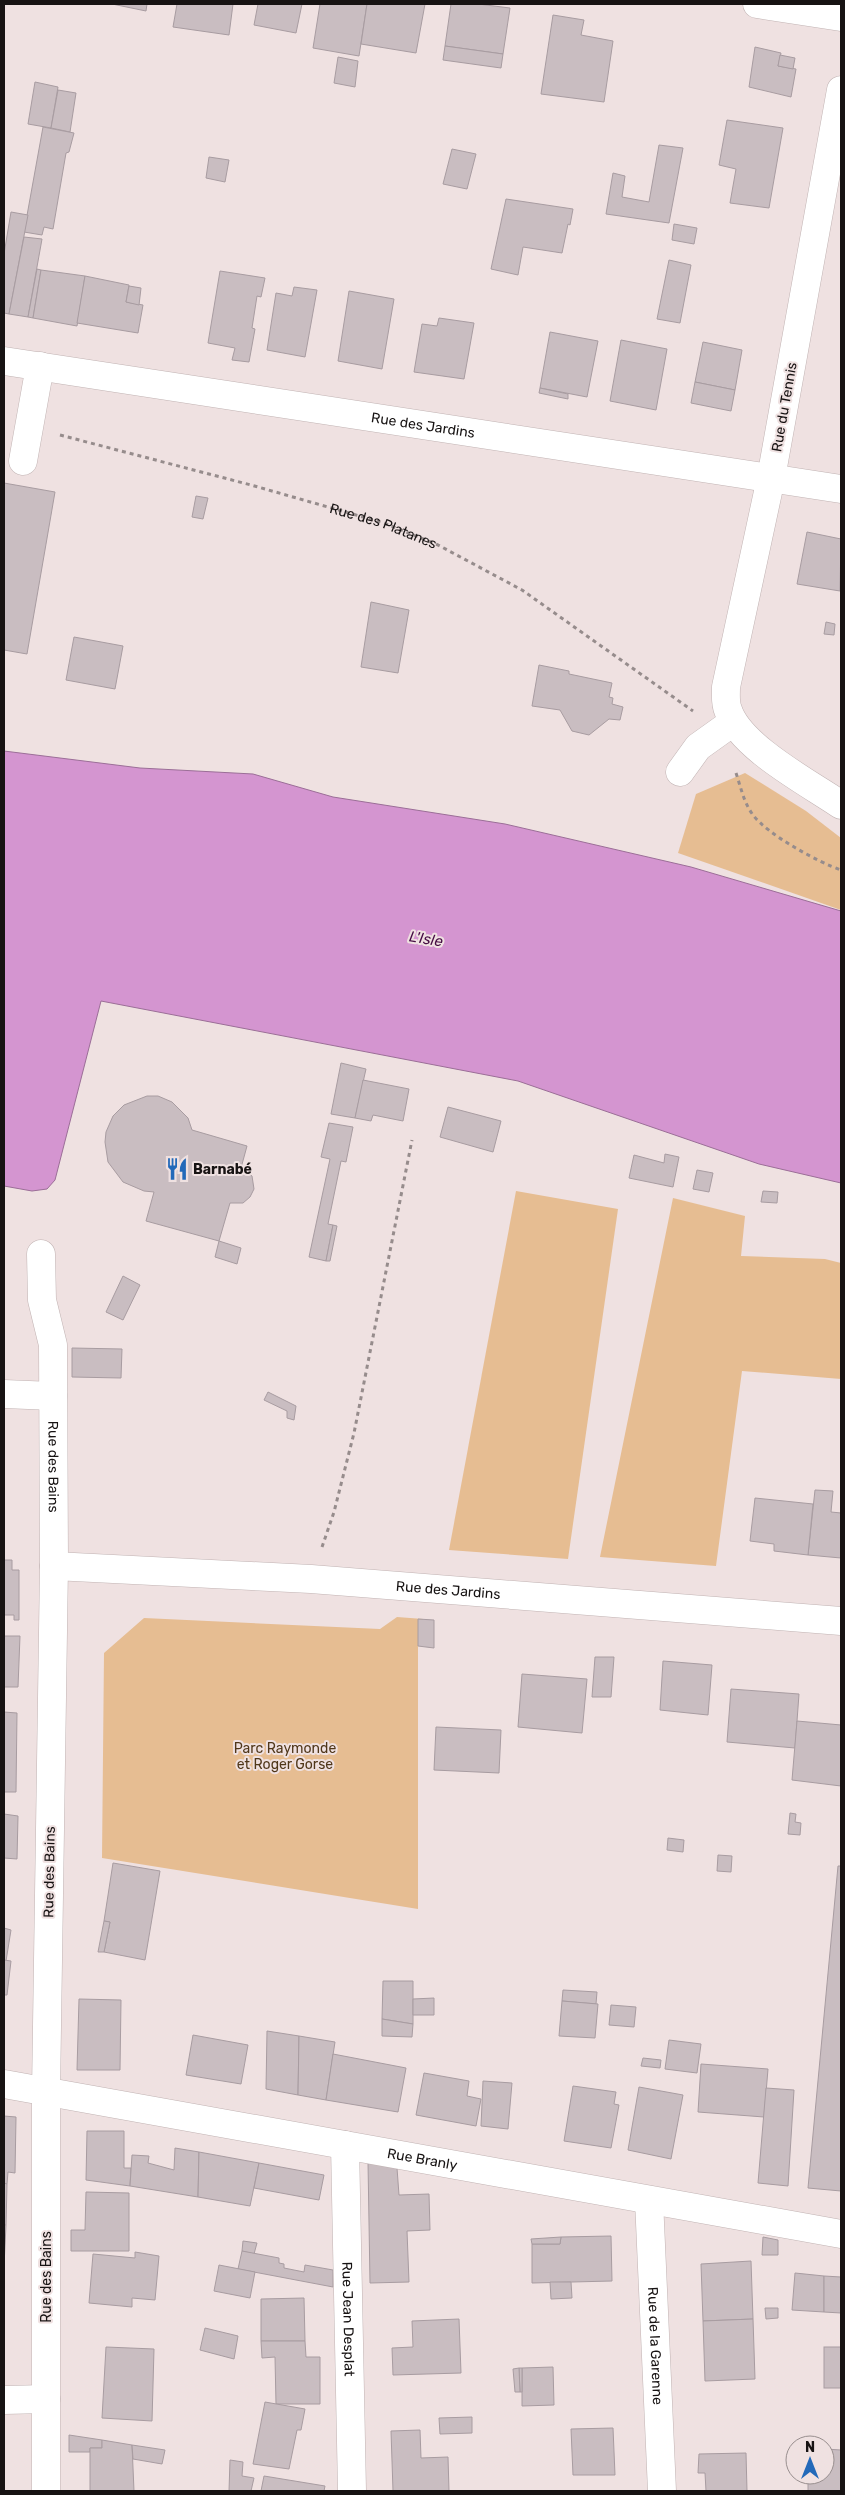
<svg xmlns="http://www.w3.org/2000/svg" width="845" height="2495" viewBox="0 0 845 2495" font-family="Rubik,sans-serif">
<style>
.green{fill:#e6bd92}
.water{fill:#d495d0;stroke:#9b6e97}
.building{fill:#c9bdc1;stroke:#a89ca1}
.lines{fill:none;stroke-linecap:round;stroke-linejoin:round}
.minor-casing{stroke:#c1b3b3;stroke-width:29}
.path{stroke:#968c8c;stroke-width:3;stroke-dasharray:4 4;stroke-linecap:butt}
.minor{stroke:#fff;stroke-width:28}
.labels{text-anchor:middle;stroke-width:4;stroke-linejoin:round;paint-order:stroke}
.street-label{font-size:14px;fill:#171313;stroke:#efe1e1}
.poi-label{font-size:14px;font-weight:bold;fill:#171313;stroke:#efe1e1;text-anchor:start}
.park-label{font-size:14px;fill:#50371a;stroke:#efe1e1}
.water-label{font-size:15px;font-style:italic;fill:#460d44;stroke:#efe1e1}
</style>
<rect width="100%" height="100%" fill="#efe1e1"/>
<g class="green">
<polygon points="745,773 806,811 841,838 841,910 678,853 696,794"/>
<polygon points="516,1191 618,1209 568,1559 449,1550"/>
<polygon points="673,1198 745,1216 741,1256 825,1259 841,1263 841,1379 742,1371 716,1566 600,1557"/>
<polygon points="397,1617 423,1619 418,1646 418,1909 102,1858 104,1653 144,1618 380,1629"/>
</g>
<polygon class="water" points="4,751 140,768 253,774 333,797 505,824 691,867 841,911 841,1183 759,1164 518,1081 101,1001 55,1180 47,1189 32,1191 4,1186"/>
<g class="building">
<polygon points="112,4 147,4 146,11"/>
<polygon points="177,4 233,4 229,35 173,27"/>
<polygon points="258,4 302,4 296,33 254,25"/>
<polygon points="320,4 367,4 359,56 313,48"/>
<polygon points="367,4 425,4 416,53 361,44"/>
<polygon points="451,4 478,4 510,8 503,54 445,46"/>
<polygon points="553,15 584,20 581,35 613,41 604,102 541,94"/>
<polygon points="445,46 503,54 501,68 443,60"/>
<polygon points="755,47 781,53 778,66 796,69 791,97 749,87"/>
<polygon points="780,55 795,58 793,69 778,66"/>
<polygon points="338,57 358,61 355,87 334,83"/>
<polygon points="35,82 58,87 51,128 28,124"/>
<polygon points="58,90 76,93 70,132 51,128"/>
<polygon points="727,120 783,128 769,208 730,203 736,169 719,165"/>
<polygon points="43,127 74,133 69,152 66,153 53,229 44,227 42,235 24,232"/>
<polygon points="659,145 683,148 669,223 606,214 613,173 625,176 622,197 649,202"/>
<polygon points="452,149 476,154 467,189 443,184"/>
<polygon points="209,157 229,160 225,182 206,178"/>
<polygon points="506,199 573,209 570,225 568,224 562,253 523,247 518,275 491,269"/>
<polygon points="11,212 28,215 9,314 4,313 4,254"/>
<polygon points="674,224 697,228 694,244 672,240"/>
<polygon points="24,237 42,239 28,317 9,314"/>
<polygon points="669,260 691,265 680,323 657,319"/>
<polygon points="37,269 41,270 33,318 28,317"/>
<polygon points="41,270 85,276 77,326 33,318"/>
<polygon points="220,271 265,278 261,297 257,296 252,328 255,329 249,362 232,360 235,348 208,343"/>
<polygon points="85,276 129,285 126,302 143,305 138,333 77,323"/>
<polygon points="129,286 141,288 139,305 126,302"/>
<polygon points="294,287 317,290 305,357 267,350 276,293 292,296"/>
<polygon points="349,291 394,299 382,369 338,361"/>
<polygon points="439,318 474,323 464,379 414,372 422,324 437,326"/>
<polygon points="550,332 598,341 587,397 540,388"/>
<polygon points="621,340 667,349 656,410 610,401"/>
<polygon points="703,342 742,350 735,390 695,382"/>
<polygon points="695,382 735,390 731,411 691,403"/>
<polygon points="540,388 568,394 568,399 539,393"/>
<polygon points="4,483 55,492 27,654 4,650"/>
<polygon points="196,496 208,498 203,519 192,517"/>
<polygon points="807,532 841,539 840,591 797,584"/>
<polygon points="371,602 409,610 398,673 361,667"/>
<polygon points="826,622 835,624 834,635 824,634"/>
<polygon points="74,637 123,646 115,689 66,680"/>
<polygon points="539,665 569,671 569,674 612,683 609,697 613,698 612,704 623,707 620,720 609,719 589,735 572,731 560,710 532,706"/>
<polygon points="341,1063 366,1069 355,1118 331,1114"/>
<polygon points="363,1080 409,1089 403,1121 373,1115 371,1121 355,1118"/>
<polygon points="147,1096 158,1096 172,1102 188,1118 192,1130 247,1146 241,1168 252,1176 254,1189 250,1197 243,1203 230,1203 219,1241 146,1221 154,1192 144,1191 123,1182 108,1162 105,1142 106,1132 113,1116 124,1105"/>
<polygon points="448,1107 501,1121 493,1152 440,1137"/>
<polygon points="329,1123 353,1127 346,1162 341,1161 328,1224 333,1225 326,1261 309,1257 330,1159 321,1157"/>
<polygon points="665,1154 679,1157 673,1187 629,1178 634,1155 664,1163"/>
<polygon points="697,1170 713,1173 709,1192 693,1189"/>
<polygon points="763,1191 778,1192 777,1203 761,1202"/>
<polygon points="333,1225 337,1226 330,1261 326,1261"/>
<polygon points="219,1241 241,1248 237,1264 215,1257"/>
<polygon points="123,1276 140,1285 123,1320 106,1312"/>
<polygon points="72,1348 122,1349 121,1378 72,1377"/>
<polygon points="268,1392 296,1406 294,1420 287,1418 287,1411 264,1400"/>
<polygon points="815,1490 833,1491 831,1512 841,1513 841,1558 808,1555"/>
<polygon points="755,1498 813,1504 808,1555 774,1551 774,1544 750,1541"/>
<polygon points="4,1560 12,1560 12,1570 19,1570 19,1620 14,1620 14,1615 4,1615"/>
<polygon points="418,1619 434,1620 434,1648 418,1646"/>
<polygon points="4,1636 20,1636 18,1687 4,1687"/>
<polygon points="595,1657 614,1657 611,1697 592,1697"/>
<polygon points="663,1661 712,1665 708,1715 660,1710"/>
<polygon points="522,1674 587,1679 582,1733 518,1727"/>
<polygon points="731,1689 799,1694 795,1748 727,1742"/>
<polygon points="4,1712 17,1713 16,1792 4,1792"/>
<polygon points="797,1721 841,1725 841,1786 792,1780"/>
<polygon points="436,1727 501,1730 499,1773 434,1770"/>
<polygon points="790,1813 796,1814 795,1822 801,1823 800,1835 788,1834"/>
<polygon points="4,1814 18,1816 17,1859 4,1858"/>
<polygon points="668,1838 684,1840 683,1852 667,1850"/>
<polygon points="718,1855 732,1856 731,1872 717,1871"/>
<polygon points="113,1863 160,1871 145,1960 104,1952 110,1922 104,1921"/>
<polygon points="838,1866 841,1866 841,2191 808,2188"/>
<polygon points="104,1921 110,1922 104,1952 98,1952"/>
<polygon points="4,1928 11,1930 6,1961 4,1960"/>
<polygon points="4,1960 11,1961 7,1995 4,1995"/>
<polygon points="383,1981 413,1981 413,2024 382,2019"/>
<polygon points="563,1990 597,1992 596,2004 562,2001"/>
<polygon points="434,1998 434,2015 413,2015 413,1999"/>
<polygon points="79,1999 121,2000 120,2070 77,2070"/>
<polygon points="562,2001 598,2004 595,2038 559,2036"/>
<polygon points="611,2005 636,2007 634,2027 609,2025"/>
<polygon points="382,2019 413,2024 412,2037 382,2036"/>
<polygon points="267,2031 299,2036 298,2095 266,2089"/>
<polygon points="193,2035 248,2045 241,2084 186,2075"/>
<polygon points="299,2036 335,2042 326,2100 298,2095"/>
<polygon points="669,2040 701,2044 697,2073 665,2069"/>
<polygon points="333,2054 406,2068 398,2112 326,2100"/>
<polygon points="643,2058 661,2060 660,2068 641,2066"/>
<polygon points="701,2064 768,2069 764,2117 698,2112"/>
<polygon points="424,2073 469,2081 467,2096 481,2099 476,2126 416,2115"/>
<polygon points="483,2081 512,2083 508,2129 481,2126"/>
<polygon points="573,2086 616,2092 614,2104 619,2105 611,2148 564,2141"/>
<polygon points="639,2087 683,2095 671,2159 628,2150"/>
<polygon points="766,2088 794,2090 788,2186 758,2183"/>
<polygon points="4,2116 16,2117 15,2173 8,2172 7,2184 4,2183"/>
<polygon points="87,2131 124,2131 124,2168 131,2168 130,2186 86,2180"/>
<polygon points="175,2148 199,2152 198,2197 130,2186 132,2155 149,2156 148,2163 174,2170"/>
<polygon points="199,2152 259,2163 250,2206 198,2197"/>
<polygon points="368,2162 397,2168 399,2195 429,2194 430,2230 407,2231 409,2282 370,2283"/>
<polygon points="259,2163 324,2175 319,2200 254,2188"/>
<polygon points="4,2183 7,2184 6,2225 4,2225"/>
<polygon points="86,2192 129,2193 129,2251 71,2251 71,2230 85,2230"/>
<polygon points="4,2225 6,2225 4,2266"/>
<polygon points="611,2236 612,2281 532,2283 532,2244 560,2244 561,2237"/>
<polygon points="561,2237 560,2244 532,2244 531,2239"/>
<polygon points="763,2237 778,2240 778,2255 762,2255"/>
<polygon points="243,2241 257,2243 254,2254 242,2251"/>
<polygon points="242,2251 279,2258 279,2263 284,2264 284,2268 304,2272 305,2265 333,2270 333,2287 238,2269"/>
<polygon points="135,2252 159,2256 155,2300 132,2298 132,2307 89,2303 93,2254 135,2258"/>
<polygon points="751,2261 753,2319 703,2321 701,2264"/>
<polygon points="219,2265 255,2272 250,2298 214,2291"/>
<polygon points="795,2273 824,2276 824,2312 792,2310"/>
<polygon points="824,2276 841,2277 841,2313 824,2312"/>
<polygon points="550,2282 571,2282 572,2298 551,2299"/>
<polygon points="304,2298 305,2341 261,2341 261,2299"/>
<polygon points="765,2308 778,2308 778,2318 766,2319"/>
<polygon points="459,2319 461,2373 393,2375 392,2348 413,2347 412,2321"/>
<polygon points="753,2319 755,2379 705,2381 703,2321"/>
<polygon points="205,2328 238,2336 234,2359 200,2350"/>
<polygon points="261,2341 305,2341 306,2357 320,2357 320,2404 276,2404 275,2357 262,2358"/>
<polygon points="106,2347 154,2349 152,2421 102,2418"/>
<rect x="824" y="2347" width="17" height="41"/>
<polygon points="553,2367 554,2405 522,2406 522,2368"/>
<polygon points="519,2368 522,2368 522,2392 520,2392"/>
<polygon points="519,2368 520,2392 515,2392 513,2369"/>
<polygon points="265,2402 305,2409 301,2430 297,2430 289,2469 253,2464"/>
<polygon points="472,2417 472,2433 440,2434 439,2418"/>
<polygon points="613,2428 615,2475 573,2475 571,2429"/>
<polygon points="420,2430 421,2458 448,2457 449,2491 393,2491 391,2431"/>
<polygon points="69,2435 102,2440 102,2448 90,2448 90,2452 69,2452"/>
<polygon points="102,2440 132,2445 134,2491 90,2491 90,2448 102,2448"/>
<polygon points="132,2445 165,2450 162,2464 133,2459"/>
<polygon points="825,2449 841,2450 841,2491 808,2491 808,2475 825,2475"/>
<polygon points="746,2453 747,2491 706,2491 705,2473 698,2473 699,2454"/>
<polygon points="230,2460 243,2462 242,2476 254,2478 251,2491 229,2491"/>
<polygon points="264,2476 325,2486 324,2491 261,2491"/>
</g>
<g class="lines">
<defs>
<g id="minor">
<polyline points="757,4 841,17"/>
<path d="M 841,90 L 771,478 L 726,687 C 726,695 725,703 728,710 C 740,747 809,783 841,805"/>
<path id="s2" d="M 4,361 L 841,489"/>
<polyline points="23,461 40,366"/>
<polyline points="680,772 698,747 733,722"/>
<path id="s3" d="M 41,1254 L 42,1300 L 53,1345 L 54,1566 L 46,2092 L 46,2491"/>
<polyline points="4,1394 53,1396"/>
<path id="s4" d="M 54,1566 L 311,1579 L 841,1621"/>
<path id="s5" d="M 4,2084 L 841,2234"/>
<path id="s6" d="M 345,2145 L 352,2491"/>
<path id="s7" d="M 649,2200 L 662,2491"/>
<polyline points="4,2400 46,2399"/>
</g>
</defs>
<use href="#minor" class="minor-casing"/>
<g class="path">
<path id="s1" d="M 60,435 L 251,485 L 384,523 L 438,545 L 522,590 L 693,711"/>
<path d="M 736,773 C 741,788 744,803 753,815 C 768,835 818,862 841,870"/>
<polyline points="322,1547 334,1512 354,1433 412,1140"/>
</g>
<use href="#minor" class="minor"/>
</g>
<defs>
<symbol id="restaurant-bare" viewBox="-9 -9 18 18"><path d="M-5-6h1v4h1v-4h1v4h1v-4h1v5L-1.5 .5V6h-2V.5L-5-1ZM5-6V6H3V1.5H1.5Q1.5-4 5-6Z" fill="#2269b9" stroke="#efe1e1" stroke-width="2.5" paint-order="stroke"/></symbol>
</defs>
<g fill-rule="evenodd">
<use href="#restaurant-bare" x="161" y="1153" width="32" height="32"/>
</g>
<g class="labels">
<g class="street-label">
<text transform="translate(784 407) rotate(-80)" y="5">Rue du Tennis</text>
<text dy="5" stroke="none"><textPath href="#s2" startOffset="424">Rue des Jardins</textPath></text>
<text dy="5" stroke="none"><textPath href="#s1" startOffset="336">Rue des Platanes</textPath></text>
<text dy="5" stroke="none"><textPath href="#s3" startOffset="214">Rue des Bains</textPath></text>
<text dy="5" stroke="none"><textPath href="#s4" startOffset="395">Rue des Jardins</textPath></text>
<text transform="translate(49 1872) rotate(-89)" y="5">Rue des Bains</text>
<text dy="5" stroke="none"><textPath href="#s5" startOffset="425">Rue Branly</textPath></text>
<text transform="translate(46 2277) rotate(-90)" y="5">Rue des Bains</text>
<text dy="5" stroke="none"><textPath href="#s6" startOffset="174">Rue Jean Desplat</textPath></text>
<text dy="5" stroke="none"><textPath href="#s7" startOffset="146">Rue de la Garenne</textPath></text>
</g>
<g class="poi-label">
<text x="193" y="1174">Barnabé</text>
</g>
<g class="park-label">
<text x="285" y="1753">Parc Raymonde<tspan x="285" dy="16">et Roger Gorse</tspan></text>
</g>
<g class="water-label">
<text transform="translate(426 939) rotate(9)" y="5">L'Isle</text>
</g>
</g>
<rect width="845" height="2495" fill="none" stroke="#171313" stroke-width="10"/>
<g transform="translate(810 2460)"><circle r="24" fill="#efe1e1" stroke="#998f8f"/>
<path d="M0-4L9 19L0 12L-9 19Z" fill="#2269b9"/>
<text y="-8" font-size="14" font-weight="bold" text-anchor="middle" fill="#171313">N</text>
</g>
</svg>
